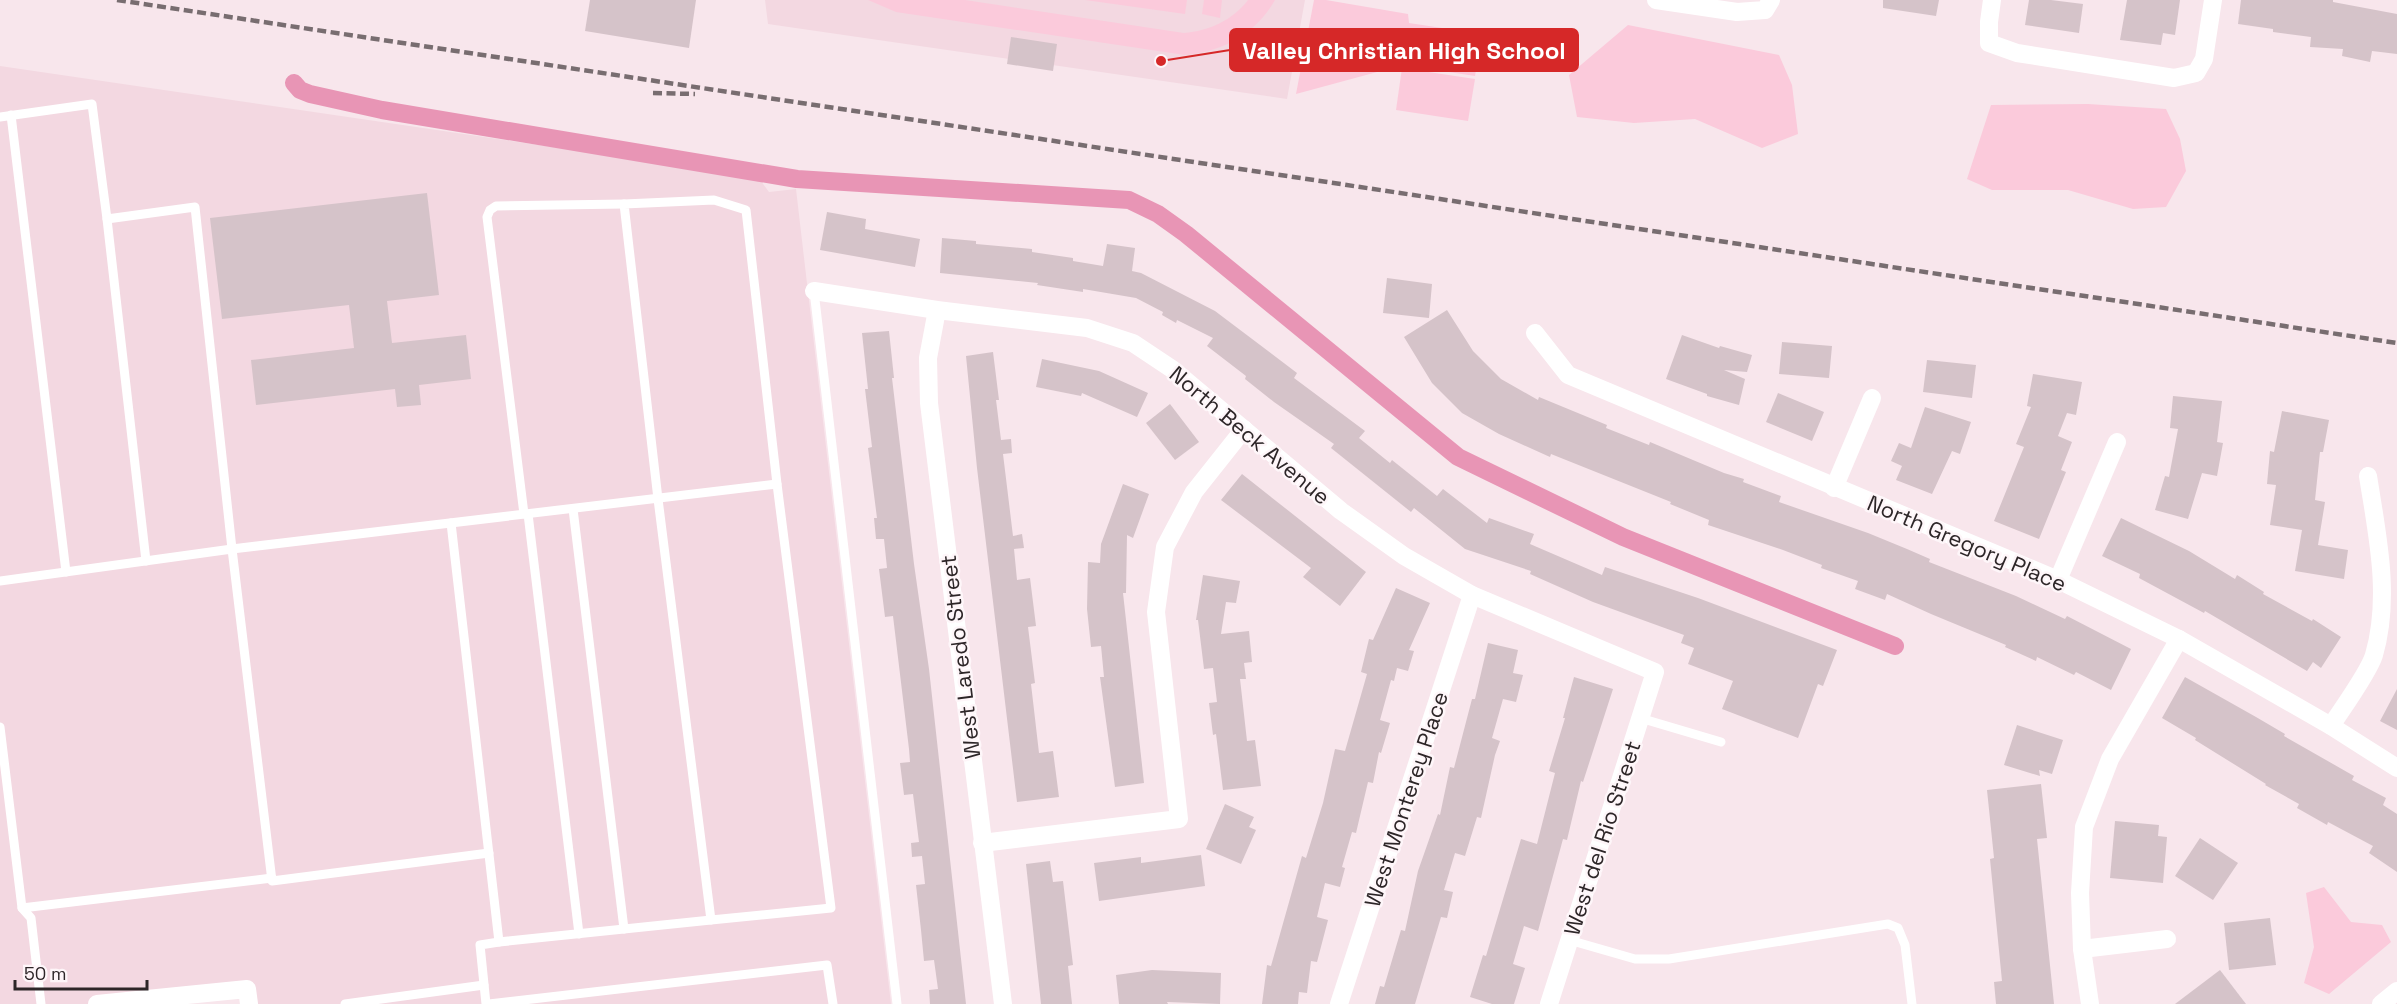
<svg xmlns="http://www.w3.org/2000/svg" width="2397" height="1004" viewBox="0 0 2397 1004" font-family="'Space Grotesk',sans-serif">
<style>
.built{fill:#f3d8e1}
.green{fill:#fbcadb}
.lines{fill:none;stroke-linecap:round;stroke-linejoin:round}
.canal{stroke:#e895b5;stroke-width:18}
.building{fill:#d5c3c9}
.lane{stroke:#fff;stroke-width:9}
.street{stroke:#fff;stroke-width:18}
.rail{stroke:#786d70;stroke-width:4.5;stroke-dasharray:9 4.5;stroke-linecap:butt}
.labels{text-anchor:middle;stroke-width:5;stroke-linejoin:round;paint-order:stroke}
.street-label{font-size:22px;fill:#2d2628;stroke:#fef6f9}
.leader{fill:none;stroke:#d62828;stroke-width:2}
.callout-dot{fill:#d62828;stroke:#fef6f9;stroke-width:2}
.callout{fill:#d62828;stroke:#d62828;stroke-width:2}
.callout-label{font-size:24px;text-anchor:middle;font-weight:bold;fill:#fff}
</style>
<rect width="100%" height="100%" fill="#f8e6ec"/>
<g class="built">
<polygon points="765,0 1305,0 1287,99 768,24"/>
<polygon points="0,66 758,177 769,192 796,189 891,1004 249,1004 247,989 98,1004 0,1004"/>
</g>
<g class="green">
<path d="M 868,0 L 965,0 L 1184,33 C 1209,31 1233,20 1248,0 L 1275,0 C 1256,34 1222,52 1185,55 L 896,12 Z"/>
<polygon points="1085,0 1187,0 1185,14"/>
<polygon points="1204,0 1222,0 1220,18 1202,14"/>
<polygon points="1314,0 1326,0 1408,14 1409,23 1482,34 1475,76 1403,65 1296,94"/>
<polygon points="1628,25 1779,55 1792,85 1798,134 1762,148 1695,119 1634,123 1577,117 1569,75"/>
<polygon points="1402,68 1475,79 1468,121 1396,110"/>
<polygon points="2088,104 2166,109 2180,139 2186,171 2166,207 2133,209 2068,190 1992,190 1967,179 1991,105"/>
<polygon points="2324,887 2351,922 2382,925 2391,942 2329,994 2304,983 2314,947 2306,893"/>
</g>
<g class="lines">
<polyline class="canal" points="294,83 300,90 310,94 382,110 797,179 1129,200 1158,214 1186,234 1458,457 1623,537 1895,646"/>
</g>
<g class="building">
<polygon points="590,0 696,0 689,48 585,31"/>
<polygon points="1883,0 1939,0 1936,16 1883,8"/>
<polygon points="2029,0 2051,0 2083,4 2079,33 2025,25"/>
<polygon points="2127,0 2180,0 2175,35 2163,33 2161,45 2120,40"/>
<polygon points="2241,0 2333,0 2333,2 2397,14 2397,54 2372,51 2370,62 2342,56 2343,49 2310,47 2311,37 2273,32 2273,29 2238,24"/>
<polygon points="1011,37 1057,44 1053,71 1007,64"/>
<polygon points="427,193 439,295 387,301 392,343 466,335 471,379 419,385 421,405 397,407 395,389 256,405 251,360 354,348 349,305 222,319 210,218"/>
<polygon points="827,212 866,219 865,229 920,239 915,267 820,250"/>
<polygon points="942,238 976,241 976,244 1032,249 1032,252 1073,258 1073,261 1103,266 1107,244 1135,248 1132,271 1141,273 1215,311 1297,373 1294,378 1365,431 1359,438 1390,463 1392,460 1437,496 1443,489 1487,523 1489,518 1534,534 1530,544 1602,575 1605,567 1698,598 1837,650 1823,686 1818,684 1798,738 1722,709 1733,681 1688,664 1694,648 1681,643 1684,635 1593,602 1530,574 1531,571 1465,549 1414,508 1411,512 1331,448 1334,444 1274,402 1245,379 1246,376 1207,346 1213,338 1177,320 1176,323 1162,315 1163,312 1136,298 1083,289 1083,292 1037,285 1038,283 940,273"/>
<polygon points="1387,278 1432,284 1429,318 1383,313"/>
<polygon points="1447,310 1473,351 1501,379 1538,400 1539,397 1607,425 1606,428 1649,445 1650,442 1724,473 1744,479 1743,482 1781,496 1779,502 1868,533 1907,549 1930,559 1929,562 2016,596 2065,619 2067,616 2131,649 2111,690 2076,672 2074,675 2037,657 2036,661 2005,647 2006,645 1931,614 1887,594 1885,600 1855,589 1858,581 1821,568 1822,565 1783,550 1708,525 1709,520 1670,504 1671,502 1551,454 1550,457 1499,434 1462,413 1432,383 1404,337"/>
<polygon points="889,331 894,378 892,378 914,564 929,669 966,1004 930,1004 929,990 938,989 934,960 924,961 921,930 916,885 925,884 922,856 912,857 911,843 919,842 913,794 904,795 900,763 910,762 909,749 893,616 885,617 879,569 887,568 884,539 876,539 874,518 877,518 868,448 872,447 865,389 868,389 862,333"/>
<polygon points="1682,335 1719,348 1720,346 1752,355 1747,372 1724,370 1745,379 1739,405 1707,396 1707,394 1666,379"/>
<polygon points="1782,342 1832,346 1829,378 1779,374"/>
<polygon points="993,352 999,400 996,400 1001,440 1011,439 1012,453 1003,454 1013,536 1022,534 1024,548 1014,549 1017,580 1030,578 1036,626 1028,627 1035,683 1031,684 1039,753 1053,751 1059,797 1017,802 977,468 966,356"/>
<polygon points="1042,359 1099,371 1148,393 1137,417 1082,393 1081,396 1036,387"/>
<polygon points="1927,360 1976,365 1972,398 1923,392"/>
<polygon points="2033,374 2082,382 2076,415 2067,413 2058,436 2072,442 2061,470 2066,472 2039,539 1994,521 2024,447 2016,444 2031,407 2027,406"/>
<polygon points="1778,393 1824,412 1812,441 1766,422"/>
<polygon points="2173,396 2222,401 2217,442 2223,443 2217,476 2202,473 2188,519 2155,510 2165,476 2169,477 2178,429 2170,428"/>
<polygon points="1170,404 1199,442 1175,460 1146,423"/>
<polygon points="1925,407 1971,422 1960,454 1952,451 1932,494 1896,480 1902,466 1891,461 1899,443 1911,448"/>
<polygon points="2282,411 2329,420 2323,452 2320,452 2315,500 2325,502 2318,545 2348,550 2344,579 2295,571 2302,530 2270,525 2276,485 2267,484 2270,451 2274,452"/>
<polygon points="1242,474 1366,572 1340,606 1303,577 1311,568 1221,500"/>
<polygon points="1123,484 1149,494 1133,538 1127,535 1126,593 1123,593 1144,783 1115,787 1100,677 1104,677 1101,646 1091,647 1087,609 1088,562 1100,563 1101,544"/>
<polygon points="2121,518 2189,551 2235,579 2237,575 2264,592 2263,594 2312,621 2313,619 2341,637 2321,668 2313,662 2307,671 2205,611 2204,613 2139,578 2140,574 2102,556"/>
<polygon points="1203,575 1240,581 1236,603 1226,602 1221,634 1249,631 1252,662 1244,663 1246,679 1240,679 1247,741 1255,740 1261,786 1223,790 1216,734 1213,735 1209,703 1217,702 1213,668 1204,669 1198,620 1196,620"/>
<polygon points="1396,588 1430,603 1409,650 1414,651 1408,671 1397,668 1394,681 1391,680 1380,720 1390,723 1381,753 1379,752 1373,783 1368,782 1356,833 1352,832 1342,867 1345,868 1340,887 1325,883 1317,917 1328,920 1317,962 1311,961 1307,993 1299,992 1298,1004 1262,1004 1267,965 1271,966 1302,856 1306,858 1323,803 1335,749 1345,751 1367,674 1361,672 1369,639 1373,640"/>
<polygon points="1488,643 1518,650 1513,673 1523,675 1516,702 1503,699 1492,738 1500,741 1495,755 1481,818 1477,817 1465,856 1455,853 1444,890 1453,892 1447,918 1441,917 1415,1004 1375,1004 1380,986 1384,987 1401,930 1405,931 1418,871 1438,814 1440,815 1450,767 1454,768 1472,699 1475,699"/>
<polygon points="1574,677 1613,689 1583,782 1581,781 1567,840 1563,839 1538,931 1524,926 1513,964 1525,968 1514,1004 1492,1004 1470,997 1483,955 1486,956 1521,839 1537,844 1555,773 1549,771 1565,718 1563,718"/>
<polygon points="2185,677 2256,717 2285,734 2284,736 2354,776 2352,780 2386,798 2383,805 2397,814 2397,872 2369,853 2373,846 2328,822 2327,825 2297,808 2299,804 2265,785 2266,784 2195,740 2196,738 2162,718"/>
<polygon points="2397,689 2397,730 2380,721"/>
<polygon points="2017,725 2063,740 2052,774 2039,770 2040,776 2004,765"/>
<polygon points="2041,784 2047,838 2037,839 2054,1004 1996,1004 1994,982 2002,981 1990,859 1994,858 1987,790"/>
<polygon points="1225,804 1254,817 1249,827 1256,830 1241,864 1206,849"/>
<polygon points="2115,821 2159,825 2158,836 2167,837 2163,883 2110,878"/>
<polygon points="2200,838 2238,863 2213,900 2175,876"/>
<polygon points="1201,855 1205,886 1099,901 1094,863 1141,857 1141,863"/>
<polygon points="1050,861 1053,882 1063,881 1073,965 1068,966 1072,1004 1041,1004 1026,864"/>
<polygon points="2270,918 2276,965 2229,970 2224,923"/>
<polygon points="1152,970 1221,973 1220,1004 1167,1002 1168,1004 1119,1004 1116,975"/>
<polygon points="2220,970 2246,1004 2175,1004"/>
</g>
<g class="lines">
<g class="lane">
<polyline points="11,115 66,572"/>
<polyline points="0,117 92,104 107,219 195,207 232,549 777,484"/>
<polygon points="714,200 746,210 777,484 831,908 711,920 658,499 624,204"/>
<polyline points="107,219 146,561"/>
<polyline points="814,291 897,1004"/>
<polyline points="573,509 624,929"/>
<polyline points="524,514 487,217 490,210 496,206 624,204"/>
<polyline points="528,514 579,934"/>
<polyline points="451,523 499,942 711,920"/>
<polyline points="0,581 232,549 272,881 489,853"/>
<polyline points="1640,718 1721,742"/>
<polyline points="0,727 22,908 31,918 41,1004"/>
<polyline points="22,908 272,878"/>
<polyline points="1569,940 1635,959 1669,959 1888,924 1898,928 1905,945 1912,1004"/>
<polyline points="345,1004 484,985"/>
<polyline points="486,1004 480,945 499,942"/>
<polyline points="489,1004 827,965 833,1004"/>
</g>
<g class="street">
<polyline points="1656,0 1737,12 1765,10 1771,0"/>
<polyline points="1992,0 1989,22 1989,43 2017,53 2174,78 2196,73 2204,59 2213,0"/>
<polyline points="814,291 937,310 1087,328 1133,343 1172,369 1341,511 1404,556 1472,595 1655,672 1549,1004"/>
<polyline points="937,310 928,358 929,403 1003,1004"/>
<polyline points="1535,333 1568,375 2058,580 2179,639 2331,726 2397,768"/>
<polyline points="1834,488 1872,398"/>
<polyline points="2058,580 2117,442"/>
<path d="M 2331,726 C 2342,709 2369,672 2374,655 C 2391,596 2377,534 2368,476"/>
<polyline points="982,843 1179,819 1156,612 1165,547 1194,492 1244,429"/>
<polyline points="2082,949 2167,939"/>
<polyline points="97,1004 247,989 249,1004"/>
<polyline points="1339,1004 1472,595"/>
<polyline points="2090,1004 2082,949 2080,893 2084,827 2110,759 2179,639"/>
<polyline points="2381,1004 2397,991"/>
</g>
<g class="rail">
<polyline points="117,0 2397,343"/>
<polyline points="653,93 695,94"/>
</g>
</g>
<g class="labels">
<g class="street-label">
<text transform="translate(1250 435) rotate(40)" y="8">North Beck Avenue</text>
<text transform="translate(1967 543) rotate(23)" y="8">North Gregory Place</text>
<text transform="translate(960 657) rotate(-97)" y="8">West Laredo Street</text>
<text transform="translate(1406 799) rotate(-72)" y="8">West Monterey Place</text>
<text transform="translate(1602 838) rotate(-72)" y="8">West del Rio Street</text>
</g>
</g>
<path class="leader" d="M1161 61L1230 50"/>
<circle class="callout-dot" cx="1161" cy="61" r="6"/>
<rect class="callout" x="1230" y="29" width="348" height="42" rx="6"/>
<g class="callout-label">
<text x="1404" y="59">Valley Christian High School</text>
</g>
<path d="M15 980v9h132v-9" fill="none" stroke="#2d2628" stroke-width="3"/>
<text x="24" y="980" font-size="18" fill="#2d2628" stroke="#fef6f9" stroke-width="4.5" paint-order="stroke">50 m</text>
</svg>
